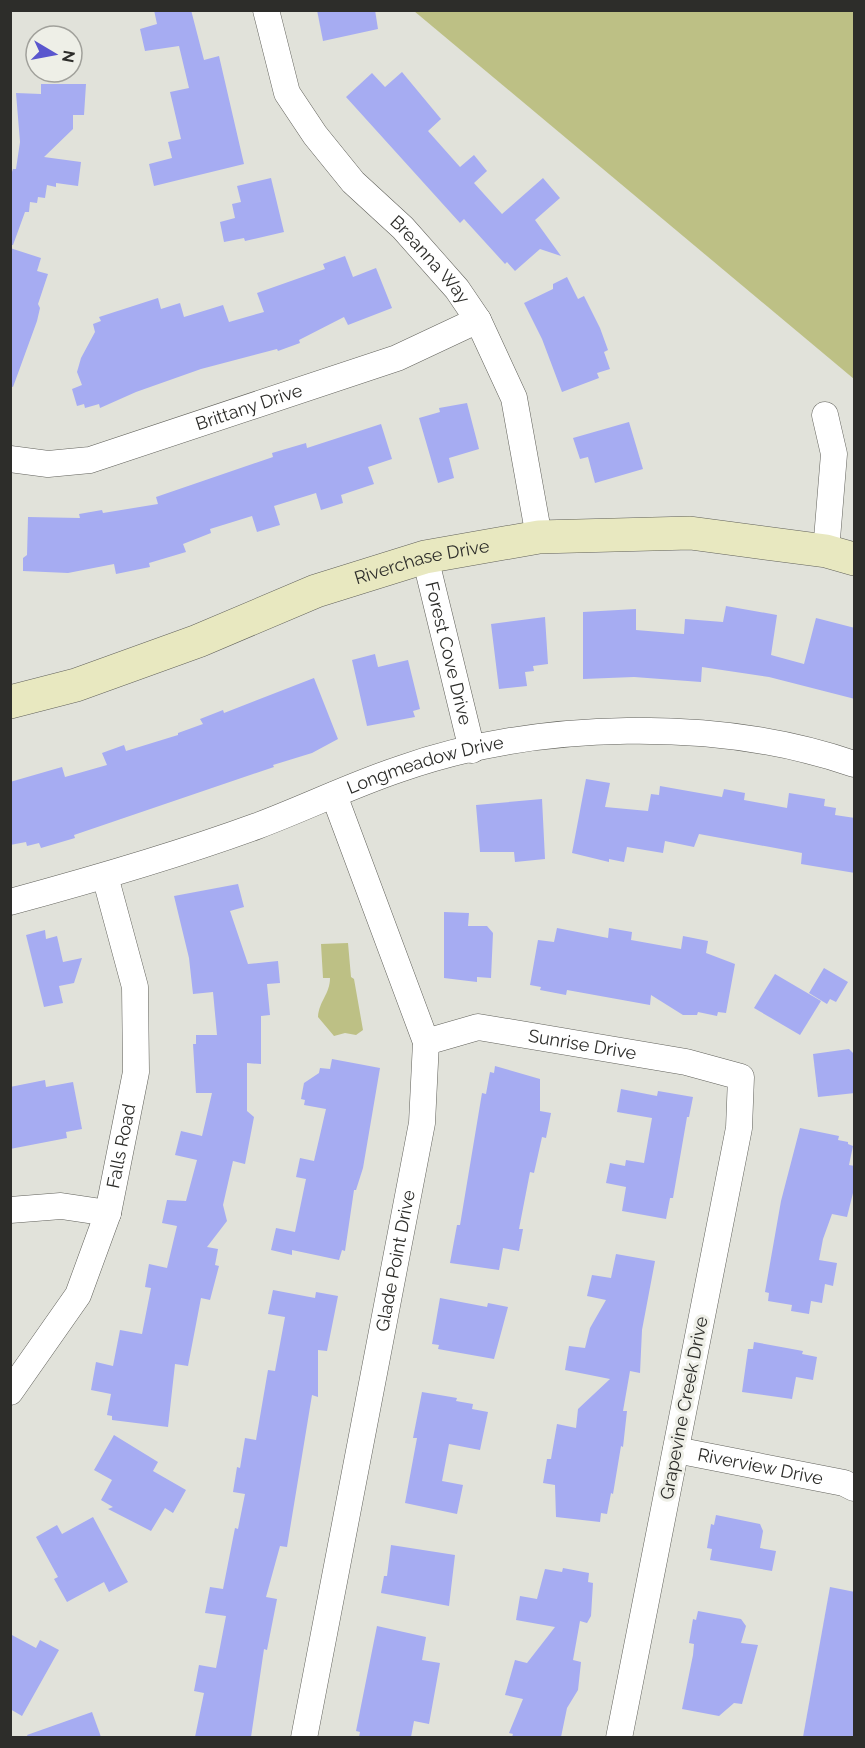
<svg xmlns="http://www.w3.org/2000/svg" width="865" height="1748" viewBox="0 0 865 1748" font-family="Raleway,sans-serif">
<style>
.green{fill:#bdc085}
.building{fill:#a6acf2}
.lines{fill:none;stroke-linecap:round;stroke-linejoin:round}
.street-casing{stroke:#61615b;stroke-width:27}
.secondary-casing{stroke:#61615b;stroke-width:34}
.street{stroke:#fff;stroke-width:26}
.secondary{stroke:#e8e8c0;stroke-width:33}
.labels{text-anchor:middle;stroke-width:6;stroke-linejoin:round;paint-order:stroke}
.street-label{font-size:18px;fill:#2d2d2a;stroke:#eeefe7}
</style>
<rect width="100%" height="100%" fill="#e1e2da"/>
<g class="green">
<polygon points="414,11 854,11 854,379"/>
<path d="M 348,943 L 351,977 L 354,979 L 363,1030 L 356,1035 L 345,1033 L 334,1036 L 318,1017 C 319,1001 330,994 330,978 L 323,978 L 321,944 Z"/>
</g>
<g class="building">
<polygon points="154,10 191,10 204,60 219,56 244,164 154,186 149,164 172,158 168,142 181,139 170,92 189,88 179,46 145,51 140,29 157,24"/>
<polygon points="317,10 375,10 378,29 323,41"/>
<polygon points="402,72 441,119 428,131 460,167 474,155 487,171 474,183 502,214 543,178 560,198 535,220 561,256 540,249 515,271 507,262 505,264 464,219 460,223 346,97 372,73 385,87"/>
<polygon points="41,84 86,84 84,115 73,115 73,129 44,157 81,162 78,186 56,183 56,187 47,185 45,198 38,197 37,203 30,202 29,212 25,212 13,245 10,245 10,178 13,169 16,169 20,142 16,93 41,94"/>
<polygon points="271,178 284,232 245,241 244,238 224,242 220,222 235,218 232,204 241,202 237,186"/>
<polygon points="10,248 41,258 37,271 48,274 38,304 40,308 37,321 13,387 10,386"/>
<polygon points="345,256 353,277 376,268 392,308 348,325 344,317 299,340 300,343 278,351 277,349 201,369 136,392 100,408 99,404 85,408 84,404 77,406 72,389 82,385 77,372 81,358 95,332 93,324 101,321 99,317 158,298 161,309 180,303 184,317 223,305 229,322 264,312 257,293 325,269 323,264"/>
<polygon points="567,277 578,299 584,296 600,328 608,350 604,352 610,369 597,373 599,378 562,392 542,339 524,303 553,289 553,284"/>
<polygon points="467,403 479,449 449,458 454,478 438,483 419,418 440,412 439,408"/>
<polygon points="629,422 643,469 595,483 588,457 580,459 573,438"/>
<polygon points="381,424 392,459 368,467 374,484 341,495 343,503 321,510 316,493 274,506 280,525 257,532 252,516 210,529 211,533 183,544 186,552 149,563 150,567 116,574 114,564 68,573 23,571 23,558 27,555 28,517 80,518 79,514 102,510 103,513 158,504 156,497 273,457 272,453 306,443 307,448"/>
<polygon points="726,606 777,615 771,655 804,664 816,618 855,628 855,699 769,677 702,667 701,682 634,677 583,679 583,612 636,609 636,630 684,634 685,619 723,622"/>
<polygon points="545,617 548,664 533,666 534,671 525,672 527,686 499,689 491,624"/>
<polygon points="375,654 378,667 408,660 420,709 413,711 415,717 367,726 352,660"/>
<polygon points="314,678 338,739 312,753 273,765 274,767 74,835 75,838 41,848 39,843 27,846 26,842 10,845 10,782 62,767 65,777 107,765 102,753 124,745 126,751 178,735 178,733 203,724 200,719 223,710 224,713"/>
<polygon points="586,779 610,783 605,807 648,811 651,794 659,795 660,786 722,797 724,789 745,793 744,800 787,808 789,793 825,799 824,806 836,808 835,815 855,818 855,873 801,864 802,853 699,834 694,847 665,841 663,853 627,847 624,862 609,859 609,862 572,853"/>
<polygon points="542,799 545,859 515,862 514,852 480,852 476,805"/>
<polygon points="238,884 244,907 230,911 248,964 278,961 280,983 267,984 270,1015 261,1016 261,1064 247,1063 247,1111 254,1117 245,1164 233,1161 223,1205 227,1221 207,1247 218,1249 215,1265 219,1266 210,1300 201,1298 188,1366 175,1364 168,1427 112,1420 112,1416 107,1415 111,1394 91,1390 96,1362 113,1366 120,1330 142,1334 151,1288 145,1287 149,1264 167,1268 177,1226 162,1223 167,1200 186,1201 197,1160 175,1155 181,1131 202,1136 212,1093 196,1093 193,1044 196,1044 196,1035 217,1035 213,992 193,994 189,958 174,896"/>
<polygon points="444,912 469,913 468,926 487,926 493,933 491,978 477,977 477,982 444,978"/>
<polygon points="557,928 608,938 609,928 632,932 631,940 681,949 683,936 708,941 706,953 735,964 726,1013 718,1012 717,1016 698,1012 697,1015 683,1015 651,995 650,1005 567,990 566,995 540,990 541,987 530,985 538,940 554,942"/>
<polygon points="45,930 46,939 57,936 63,962 82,958 74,983 59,986 63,1003 44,1007 26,935"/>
<polygon points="824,968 848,982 836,1002 830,999 827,1004 809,993"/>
<polygon points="775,974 821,1001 800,1035 754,1008"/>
<polygon points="849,1049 855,1055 855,1093 818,1097 813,1054"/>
<polygon points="332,1059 380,1068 363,1168 356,1190 354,1190 345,1251 342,1250 339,1260 292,1250 292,1255 271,1250 276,1228 295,1232 306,1179 296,1177 300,1158 314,1161 326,1109 304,1105 305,1100 301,1099 304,1083 319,1073 320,1068 330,1069"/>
<polygon points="495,1066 540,1079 540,1111 551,1113 546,1138 542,1137 534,1173 530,1172 519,1229 523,1229 519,1251 503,1248 499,1270 450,1263 457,1225 460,1225 482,1093 486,1094 490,1072 494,1073"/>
<polygon points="45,1080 46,1087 73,1082 82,1129 66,1132 67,1138 10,1149 10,1087"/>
<polygon points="621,1089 657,1096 658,1091 693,1097 689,1117 687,1117 673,1198 670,1198 666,1219 622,1211 626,1187 606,1183 610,1163 625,1166 626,1160 644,1163 652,1118 617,1112"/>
<polygon points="800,1128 839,1136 838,1140 848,1142 848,1144 853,1146 849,1165 855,1166 855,1185 847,1217 832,1214 823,1239 819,1260 837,1263 833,1286 825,1284 822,1303 811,1301 809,1314 791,1311 792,1305 768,1301 769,1293 765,1292 781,1201"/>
<polygon points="616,1254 655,1261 642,1330 640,1373 630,1371 623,1411 627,1411 623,1447 621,1446 613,1494 611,1493 607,1514 601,1513 600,1522 556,1517 555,1485 543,1483 547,1459 551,1459 557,1424 576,1428 578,1409 610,1379 565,1370 569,1346 585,1348 590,1328 606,1300 587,1296 592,1275 611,1278"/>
<polygon points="273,1290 315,1298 316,1292 338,1296 327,1351 318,1350 318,1397 312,1395 287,1547 280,1546 266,1597 277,1599 267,1650 264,1649 251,1737 195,1737 204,1693 194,1691 199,1665 216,1668 226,1616 205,1613 210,1587 223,1589 235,1528 238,1529 245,1494 233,1492 237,1467 240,1468 245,1438 256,1440 268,1370 275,1371 285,1317 268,1314"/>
<polygon points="440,1298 487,1307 488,1303 508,1307 494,1359 438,1349 439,1345 432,1344"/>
<polygon points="754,1342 803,1351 802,1354 817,1357 813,1380 796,1377 792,1399 742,1392 748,1349 753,1349"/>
<polygon points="422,1392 457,1398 456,1401 473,1404 472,1409 488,1412 480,1450 449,1444 442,1481 463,1485 457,1514 405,1503 417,1438 413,1438"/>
<polygon points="114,1435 158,1462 153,1471 186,1490 173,1513 165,1508 151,1531 108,1509 113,1507 101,1500 112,1480 94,1470"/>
<polygon points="716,1515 760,1524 763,1531 760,1548 776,1551 772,1571 710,1560 712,1549 707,1548 711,1524 714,1525"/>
<polygon points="93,1517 128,1582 109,1592 104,1582 67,1602 54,1579 58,1577 36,1537 57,1525 62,1534"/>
<polygon points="391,1545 455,1555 449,1606 381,1593 384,1576 387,1576"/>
<polygon points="563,1568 589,1573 588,1582 593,1583 591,1616 587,1623 580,1621 573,1660 581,1662 578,1690 567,1708 561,1737 512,1737 513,1734 509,1733 523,1699 505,1695 515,1660 527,1663 555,1627 516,1620 520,1596 537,1599 545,1569 562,1572"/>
<polygon points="830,1587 855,1592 855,1737 803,1737"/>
<polygon points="698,1611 741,1619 746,1626 741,1643 758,1645 742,1704 734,1703 719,1716 682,1709 693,1655 694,1644 689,1643 693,1619 696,1620"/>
<polygon points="377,1626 426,1637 422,1660 440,1663 429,1724 414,1721 411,1737 359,1737 360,1732 356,1731"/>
<polygon points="10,1634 36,1648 40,1640 59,1650 22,1716 10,1709"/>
<polygon points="92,1712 101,1737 28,1737 27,1735"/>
</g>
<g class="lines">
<defs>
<g id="street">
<path id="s1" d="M 266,10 L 287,93 L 315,135 L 353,182 L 403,228 L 457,289 L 478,320 L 514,398 L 539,537"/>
<polyline points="825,415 834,454 826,551"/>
<path id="s2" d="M 10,459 L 48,464 L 90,460 L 397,358 L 478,320"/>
<path id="s3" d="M 425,557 L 472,750"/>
<path id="s4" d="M 10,902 C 95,879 175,856 257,826 C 305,808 352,785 400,769 C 536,721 718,717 854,764"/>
<path id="s5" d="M 426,1042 L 478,1027 L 686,1062 L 741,1077 L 739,1128 L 619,1738"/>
<polyline points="10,1210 61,1206 108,1213"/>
<path id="s6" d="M 10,1392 L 78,1295 L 108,1213 L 136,1072 L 135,987 L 105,876"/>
<path id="s7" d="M 676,1450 L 844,1483 L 854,1488"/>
<path id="s8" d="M 304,1738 L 422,1123 L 426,1042 L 334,795"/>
</g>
<g id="secondary">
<path id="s9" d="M 10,702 L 76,685 L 198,641 L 316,591 L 425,557 L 539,537 L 690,533 L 826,551 L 854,559"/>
</g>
</defs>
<use href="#street" class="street-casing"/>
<use href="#secondary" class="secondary-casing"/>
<use href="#street" class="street"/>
<use href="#secondary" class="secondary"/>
</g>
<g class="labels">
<g class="street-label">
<text dy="6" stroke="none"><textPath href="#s1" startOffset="306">Breanna Way</textPath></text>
<text dy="6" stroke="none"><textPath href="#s2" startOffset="248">Brittany Drive</textPath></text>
<text dy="6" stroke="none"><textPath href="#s9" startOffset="436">Riverchase Drive</textPath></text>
<text dy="6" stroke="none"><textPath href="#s3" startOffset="99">Forest Cove Drive</textPath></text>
<text dy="6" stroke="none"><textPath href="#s4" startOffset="438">Longmeadow Drive</textPath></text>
<text dy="6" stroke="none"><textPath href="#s5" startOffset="160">Sunrise Drive</textPath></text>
<text dy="6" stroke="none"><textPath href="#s6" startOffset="274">Falls Road</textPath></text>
<text dy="6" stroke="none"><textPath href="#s8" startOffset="486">Glade Point Drive</textPath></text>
<text transform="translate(684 1408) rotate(-79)" y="6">Grapevine Creek Drive</text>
<text dy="6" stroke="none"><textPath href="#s7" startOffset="86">Riverview Drive</textPath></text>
</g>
</g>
<rect width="865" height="1748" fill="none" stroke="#2d2d2a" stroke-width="24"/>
<g transform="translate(54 54) rotate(100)"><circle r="28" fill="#eeefe7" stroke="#a1a19b" stroke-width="1.5"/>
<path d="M0-4.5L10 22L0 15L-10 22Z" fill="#5a56ce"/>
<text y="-9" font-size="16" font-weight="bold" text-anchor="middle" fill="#2d2d2a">N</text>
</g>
</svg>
